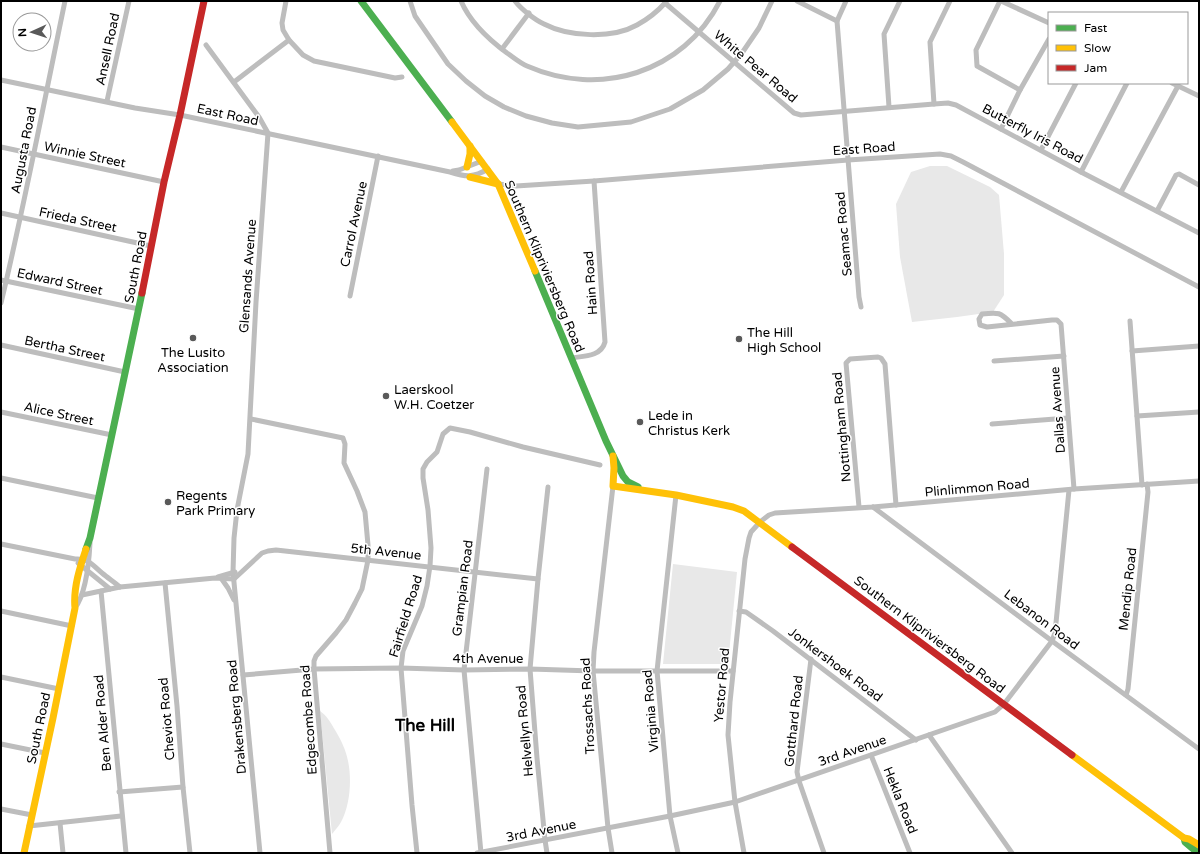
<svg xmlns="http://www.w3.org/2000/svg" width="1200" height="854" viewBox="0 0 1200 854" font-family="'Varela Round',sans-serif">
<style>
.green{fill:#e8e8e8}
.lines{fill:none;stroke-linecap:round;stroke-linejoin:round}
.street{stroke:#bdbdbd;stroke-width:5}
.fast{stroke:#4caf50;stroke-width:7}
.slow{stroke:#ffc107;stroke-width:7}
.jam{stroke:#c62828;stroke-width:7}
.poi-dot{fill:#595959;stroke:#fff;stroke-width:1.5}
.labels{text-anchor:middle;stroke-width:3;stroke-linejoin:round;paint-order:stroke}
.street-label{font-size:13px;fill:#000;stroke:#fff}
.poi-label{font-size:13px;fill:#000;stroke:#fff;text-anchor:start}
.district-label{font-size:17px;font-weight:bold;fill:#000;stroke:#fff}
</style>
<rect width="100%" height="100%" fill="#fff"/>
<g class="green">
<polygon points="930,166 947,166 990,187 999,195 1004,254 1004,295 993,312 957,317 912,322 900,257 896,204 911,172"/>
<polygon points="673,564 737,572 728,664 663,664"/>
<path d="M 320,711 C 327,716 331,723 335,730 C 341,740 346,750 348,761 C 352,779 350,806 341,822 C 339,826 335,830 332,834 Z"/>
</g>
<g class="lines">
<g class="street">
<polyline points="286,1 282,23 283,30 289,40 303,55 314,61 395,78 402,77"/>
<polyline points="410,1 415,16 448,64 466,81 485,96 504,107 526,116 552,123 578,127 631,122 670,109 703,90 728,69 742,53 759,28 772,1"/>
<path d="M 461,1 C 470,22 488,39 507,53 C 513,57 520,63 527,66 C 600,98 683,73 720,1"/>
<path d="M 515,1 C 521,9 535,20 544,24 C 569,37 612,39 637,25 C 648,19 658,11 666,2"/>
<polyline points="797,1 837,21"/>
<polyline points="846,1 837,21 859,297 861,307"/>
<polyline points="1000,1 976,50 977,66 1020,90"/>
<polyline points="1001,1 1049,23"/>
<polyline points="665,3 794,113 801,115 934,104 948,103 956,105 1081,172 1199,233"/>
<polyline points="206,45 259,117 268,133 256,302 248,454 237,510 234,538 233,572 260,853"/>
<polyline points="502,49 529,13"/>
<path d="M 1,80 L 135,108 L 180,115 L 450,172 C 466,177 473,178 488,169"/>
<polyline points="234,82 289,40"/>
<polyline points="1172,83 1199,96"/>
<polyline points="107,101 129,1"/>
<polyline points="934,104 930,42 950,1"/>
<polyline points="889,107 884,34 900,1"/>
<polyline points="1001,129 1020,90 1049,39"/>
<polyline points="1,147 164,182"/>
<polyline points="1041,150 1076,83"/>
<polyline points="453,171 459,170 482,161"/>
<polyline points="1081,172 1127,83"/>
<polyline points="498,184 516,186 594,181 848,160 940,154 951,156 963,162 1199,287"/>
<polyline points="1121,192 1178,86"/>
<polyline points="1157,211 1176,175 1179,174 1199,185"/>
<polyline points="1,213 151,246"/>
<polyline points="1,280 139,309"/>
<polyline points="350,296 378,156"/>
<path d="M 1,303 C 25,203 44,102 65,1"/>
<polyline points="1130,321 1142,485"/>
<path d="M 1012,324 C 1000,312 999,312 982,314 L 979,319 L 980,325 L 987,327 L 1052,320 L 1057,320 L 1061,324 L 1074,489"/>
<polyline points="1,345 125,372"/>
<polyline points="1132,351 1199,346"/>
<path d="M 571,358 C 583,356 601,357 605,342 L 594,181"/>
<polyline points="994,361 1064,356"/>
<polyline points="1,412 112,435"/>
<polyline points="1137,416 1199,412"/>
<polyline points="251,419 343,438 345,444 344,463 357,491 365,512 368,545 368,560 362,589 355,603 346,620 336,633 316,656 314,661 314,669 330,853"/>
<polyline points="992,424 1068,418"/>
<polyline points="1,478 98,498"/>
<polyline points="676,495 657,671 670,816 678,853"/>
<polyline points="859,507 846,363 850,359 878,357 881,358 885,364 896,505"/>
<polyline points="873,507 1052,641 1199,749"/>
<path d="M 1,544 L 75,559 C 89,558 92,565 102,573 C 108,578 114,582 120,587"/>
<polyline points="78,563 110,589"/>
<polyline points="218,577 235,572"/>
<polyline points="221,578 228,588 234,600"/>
<polyline points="234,579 262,553 268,551 276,550 538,579"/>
<polyline points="165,583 177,706 183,787 190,853"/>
<polyline points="101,591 126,853"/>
<polyline points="82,595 120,587 215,578 234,579"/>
<path d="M 75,608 C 86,593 89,562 90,543"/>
<polyline points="1,611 72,626"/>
<polyline points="739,611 746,612 773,631 916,740"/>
<polyline points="811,659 797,772 799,781 824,853"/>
<polyline points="243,675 314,669 401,668 464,670 530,669 593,671 733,671"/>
<polyline points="1,677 59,689"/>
<polyline points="1126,695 1128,689 1148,492 1147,484"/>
<polyline points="929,735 1012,853"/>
<polyline points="1,744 45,753"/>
<polyline points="871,755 910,853"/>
<polyline points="119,792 183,787"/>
<polyline points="1,809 32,815"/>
<polyline points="60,823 63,853"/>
<polyline points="29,826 121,816"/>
<polyline points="417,853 412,805 401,668 403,651 422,606 427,586 430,566 431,548 428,510 423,478 423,469 427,462 437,452 443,434 450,428 470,432 523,447 600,465"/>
<polyline points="477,853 670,816 735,802 995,712 1004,704 1052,641 1055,633 1069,490"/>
<polyline points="481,853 464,670 487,469"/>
<polyline points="547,853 545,840 537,758 530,669 538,579 548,487"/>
<polyline points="612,853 608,828 593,671 594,652 613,486"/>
<polyline points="744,853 735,802 728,735 730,702 745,559 749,538 751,532 760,522 769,515 775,513 873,507 1074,489 1199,481"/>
</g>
<g class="fast">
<polyline points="361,1 452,122"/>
<polyline points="535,271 606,441 623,476 628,482 638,487"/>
<polyline points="86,549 90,538 142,293"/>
<polyline points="1184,838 1185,842 1198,853"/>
</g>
<g class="slow">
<polyline points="452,122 498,184 535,271"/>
<polyline points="467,167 470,154 470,146"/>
<polyline points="470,177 498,184"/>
<polyline points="613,456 614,468 613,486 676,495 733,507 744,511 792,547"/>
<polyline points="1072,755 1184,838 1189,839 1199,845"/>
<path d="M 24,853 L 53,718 L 75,608 C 73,588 80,567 86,549"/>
</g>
<g class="jam">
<polyline points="142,293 164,182 180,115 204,1"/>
<polyline points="792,547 1072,755"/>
</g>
</g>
<g class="poi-dot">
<circle cx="193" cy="338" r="4"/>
<circle cx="739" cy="339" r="4"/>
<circle cx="386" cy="396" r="4"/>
<circle cx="640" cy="422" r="4"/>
<circle cx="168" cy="502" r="4"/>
</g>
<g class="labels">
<g class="street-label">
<text transform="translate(107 49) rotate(-78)" y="5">Ansell Road</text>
<text transform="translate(756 66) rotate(40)" y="5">White Pear Road</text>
<text transform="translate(228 114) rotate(12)" y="5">East Road</text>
<text transform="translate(1033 133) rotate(28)" y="5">Butterfly Iris Road</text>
<text transform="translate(864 148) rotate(-4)" y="5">East Road</text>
<text transform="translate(23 150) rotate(-79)" y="5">Augusta Road</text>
<text transform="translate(85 154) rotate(12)" y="5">Winnie Street</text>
<text transform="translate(78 219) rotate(12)" y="5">Frieda Street</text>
<text transform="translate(353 224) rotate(-78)" y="5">Carrol Avenue</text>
<text transform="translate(843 234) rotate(-95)" y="5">Seamac Road</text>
<text transform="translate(545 266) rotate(67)" y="5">Southern Klipriviersberg Road</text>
<text transform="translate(135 267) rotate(-79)" y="5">South Road</text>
<text transform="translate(247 276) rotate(-86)" y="5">Glensands Avenue</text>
<text transform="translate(60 281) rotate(12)" y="5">Edward Street</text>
<text transform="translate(590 283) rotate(-94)" y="5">Hain Road</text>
<text transform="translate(65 348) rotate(12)" y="5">Bertha Street</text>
<text transform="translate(1057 410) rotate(-94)" y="5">Dallas Avenue</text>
<text transform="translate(59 413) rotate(12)" y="5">Alice Street</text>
<text transform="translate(841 427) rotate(-95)" y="5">Nottingham Road</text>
<text transform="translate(977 487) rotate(-5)" y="5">Plinlimmon Road</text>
<text transform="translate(386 551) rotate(6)" y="5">5th Avenue</text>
<text transform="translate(462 588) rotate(-83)" y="5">Grampian Road</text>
<text transform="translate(1127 589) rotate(-84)" y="5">Mendip Road</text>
<text transform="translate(405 616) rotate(-73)" y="5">Fairfield Road</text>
<text transform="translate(1042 619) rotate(37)" y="5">Lebanon Road</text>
<text transform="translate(930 634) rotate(37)" y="5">Southern Klipriviersberg Road</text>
<text x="488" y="663">4th Avenue</text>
<text transform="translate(836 664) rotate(37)" y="5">Jonkershoek Road</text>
<text transform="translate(721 685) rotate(-85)" y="5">Yestor Road</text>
<text transform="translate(587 706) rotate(-93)" y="5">Trossachs Road</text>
<text transform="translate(650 711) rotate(-95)" y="5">Virginia Road</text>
<text transform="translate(236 717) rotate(-95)" y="5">Drakensberg Road</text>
<text transform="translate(166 719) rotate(-95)" y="5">Cheviot Road</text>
<text transform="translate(308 720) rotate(-94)" y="5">Edgecombe Road</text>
<text transform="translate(793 721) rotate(-84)" y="5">Gotthard Road</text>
<text transform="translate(102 723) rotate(-95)" y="5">Ben Alder Road</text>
<text transform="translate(38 728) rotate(-78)" y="5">South Road</text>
<text transform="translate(524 731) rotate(-95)" y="5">Helvellyn Road</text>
<text transform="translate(852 750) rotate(-19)" y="5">3rd Avenue</text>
<text transform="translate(901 800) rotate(68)" y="5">Hekla Road</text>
<text transform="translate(541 830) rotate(-11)" y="5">3rd Avenue</text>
</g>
<g class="poi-label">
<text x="747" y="337">The Hill<tspan x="747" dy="15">High School</tspan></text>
<text x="193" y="357" text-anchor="middle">The Lusito<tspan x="193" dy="15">Association</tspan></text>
<text x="394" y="394">Laerskool<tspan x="394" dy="15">W.H. Coetzer</tspan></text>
<text x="648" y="420">Lede in<tspan x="648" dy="15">Christus Kerk</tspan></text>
<text x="176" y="500">Regents<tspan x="176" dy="15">Park Primary</tspan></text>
</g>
<g class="district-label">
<text x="425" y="731">The Hill</text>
</g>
</g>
<rect width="1200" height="854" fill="none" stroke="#000000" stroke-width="4"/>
<rect x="1048" y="12" width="140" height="72" fill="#ffffff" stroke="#999999"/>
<rect x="1056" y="25" width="20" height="6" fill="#4caf50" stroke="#999999"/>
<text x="1084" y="32" font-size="12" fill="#000000">Fast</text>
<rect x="1056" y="45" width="20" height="6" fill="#ffc107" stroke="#999999"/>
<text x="1084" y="52" font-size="12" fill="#000000">Slow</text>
<rect x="1056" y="65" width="20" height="6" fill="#c62828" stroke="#999999"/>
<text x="1084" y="72" font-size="12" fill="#000000">Jam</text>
<g transform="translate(32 32) rotate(267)"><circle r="19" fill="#ffffff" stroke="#999999"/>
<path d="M0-3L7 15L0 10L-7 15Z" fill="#595959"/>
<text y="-6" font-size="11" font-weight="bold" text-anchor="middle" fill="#000000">N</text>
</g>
</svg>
